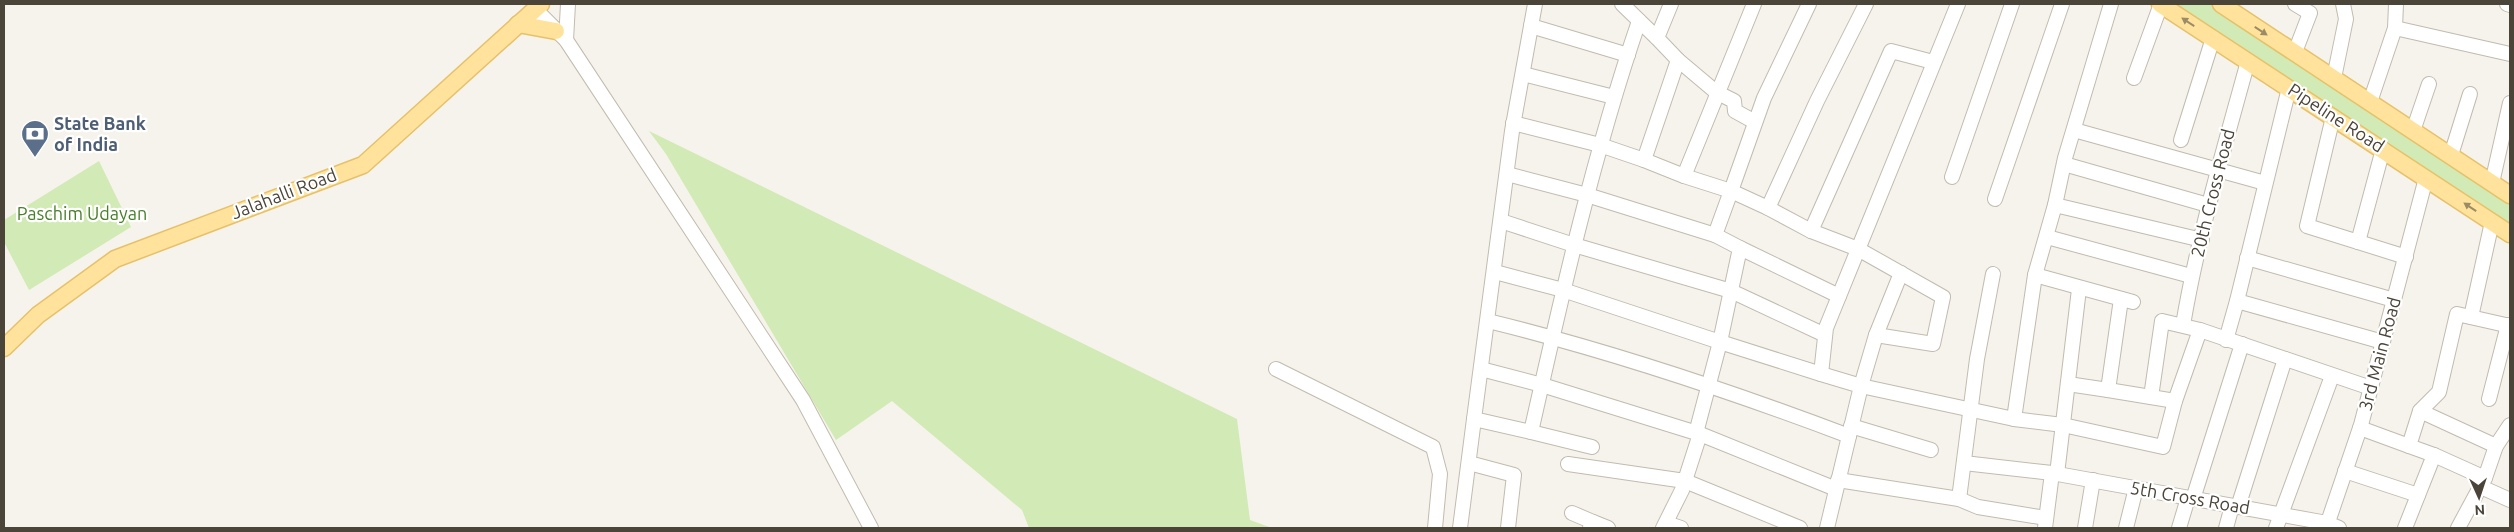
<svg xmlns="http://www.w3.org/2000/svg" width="2514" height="532" viewBox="0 0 2514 532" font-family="Ubuntu,sans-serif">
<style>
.green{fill:#d2eab5}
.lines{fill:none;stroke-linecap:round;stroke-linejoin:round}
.minor-casing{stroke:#c2bbae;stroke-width:16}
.major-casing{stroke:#e6c16a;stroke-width:19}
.minor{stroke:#fff;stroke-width:14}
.major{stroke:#ffe39c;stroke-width:16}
.oneway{fill:#9c8c66}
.labels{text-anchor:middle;stroke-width:4.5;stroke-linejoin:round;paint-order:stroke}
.street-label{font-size:18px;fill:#4b4439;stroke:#fff}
.service-label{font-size:18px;font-weight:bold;fill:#4e5e75;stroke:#fff;text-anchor:start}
.park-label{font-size:18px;fill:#4a7f2a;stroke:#fff}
</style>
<rect width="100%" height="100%" fill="#f6f3ec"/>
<g class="green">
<polygon points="2166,4 2215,4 2510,197 2510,227"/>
<polygon points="649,131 1237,419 1250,520 1272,528 1029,528 1022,510 892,401 836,440 666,154"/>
<polygon points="99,161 131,227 29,290 4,242 4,220"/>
</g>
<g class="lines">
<defs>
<g id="minor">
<polyline points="1622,4 1657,38"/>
<polyline points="1671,4 1657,38 1678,60 1644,160 1684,176"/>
<polyline points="2111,4 2065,158 2055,205 2202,240"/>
<polyline points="2507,4 2510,5"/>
<polyline points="535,9 566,40 803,400 871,528"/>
<polyline points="1531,26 1628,55"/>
<polyline points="2395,28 2510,54"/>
<polyline points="566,40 568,4"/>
<polyline points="2295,52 2310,13 2295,4"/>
<polyline points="1678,60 1716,92 1734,101 1735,111 1755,122"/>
<polyline points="1933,62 1891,51 1811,231 1858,249 1943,297 1933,344 1876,335 1861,386 2014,419"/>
<polyline points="1523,74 1614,97"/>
<polyline points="2134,78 2161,4"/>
<polyline points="2334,78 2346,19 2343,4"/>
<polyline points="2289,88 2237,301 2383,342"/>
<polyline points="2370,102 2395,28 2396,4"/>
<polyline points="2333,117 2307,226 2406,257"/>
<polyline points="1513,123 1600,145 1644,160"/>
<polyline points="2074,130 2265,183"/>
<polyline points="2413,131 2429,84"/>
<polyline points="2181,140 2213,38"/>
<polyline points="2451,155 2470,94"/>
<polyline points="2064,164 2208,205"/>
<polyline points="1507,174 1587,195 1715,235"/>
<polyline points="1952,177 2012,4"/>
<polyline points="2492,183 2510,103"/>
<polyline points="1995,199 2062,4"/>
<polyline points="1768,208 1731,191 1764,98 1809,4"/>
<polyline points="1501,221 1574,245 1731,291 1825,335"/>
<polyline points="1811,231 1768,208 1817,101 1866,4"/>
<polyline points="2047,237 2191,276"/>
<polyline points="2358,242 2383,149"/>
<polyline points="1740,248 1839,296"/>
<polyline points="2247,258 2394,300"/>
<polyline points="1495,272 1563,290 1720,342 1740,248 1715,235 1731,191 1684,176 1754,4"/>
<polyline points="2035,275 2055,205"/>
<polyline points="2133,302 2035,275 2014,419 2063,425 2163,447 2175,401 2200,330"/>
<polyline points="2471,317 2492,222"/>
<path d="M 1488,321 C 1611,351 1730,391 1849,436"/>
<path d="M 2183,325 C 2198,236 2224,149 2248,61"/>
<polyline points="1876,335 1901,273"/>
<polyline points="2226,340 2237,301"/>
<polyline points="1276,369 1433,447 1440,474 1435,528"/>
<polyline points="1481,369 1542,385 1700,434 1682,490 1663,528"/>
<polyline points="2068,384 2108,390 2121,299"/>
<polyline points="2108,390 2175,401"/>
<polyline points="2151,397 2162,321 2200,330 2371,388"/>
<polyline points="2489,399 2508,325"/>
<polyline points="2420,411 2496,446"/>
<polyline points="1474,419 1512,131 1535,4"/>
<polyline points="1851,426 1931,450"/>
<polyline points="2360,428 2409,446"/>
<polyline points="1531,432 1592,447"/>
<polyline points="1696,433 1720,342 1821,374"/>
<polyline points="1700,434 1836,489"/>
<polyline points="2434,455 2485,478"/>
<polyline points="1469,463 1514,475 1508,528"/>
<polyline points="1964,463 2052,473 2327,523 2339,528"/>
<polyline points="1568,464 1685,481 1800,528"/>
<polyline points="2345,471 2418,495"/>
<polyline points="2057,474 2079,289"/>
<polyline points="1838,480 1959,499 1977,359 1993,274"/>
<polyline points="2481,487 2510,500"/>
<polyline points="1959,499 1978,507 2046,518"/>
<polyline points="2193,499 2242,344"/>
<polyline points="2238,507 2285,359"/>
<polyline points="1572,513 1593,522"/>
<polyline points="1666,523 1681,528"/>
<path d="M 1460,528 L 1474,419 L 1531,432 C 1562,294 1593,156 1639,21"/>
<polyline points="1590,528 1593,522 1608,528"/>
<polyline points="1827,528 1861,386 1821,374 1826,328 1958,4"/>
<polyline points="2045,528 2052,473"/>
<polyline points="2085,528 2093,480"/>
<polyline points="2126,528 2136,488"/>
<polyline points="2179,528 2188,498"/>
<polyline points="2226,528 2232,506"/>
<polyline points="2276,528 2332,376"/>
<polyline points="2326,528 2361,425 2426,178"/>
<polyline points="2405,528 2434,455 2409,446 2420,411 2439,392 2457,314 2510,326"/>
<polyline points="2458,528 2485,478 2496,446 2510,425"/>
</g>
<g id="major">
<polyline points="2160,4 2510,234"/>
<polyline points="2221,4 2510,195"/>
<polyline points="518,24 556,31"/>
<polyline points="4,348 38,315 115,259 363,165 541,4"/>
</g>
</defs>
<use href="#minor" class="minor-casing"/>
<use href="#major" class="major-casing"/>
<use href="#minor" class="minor"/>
<use href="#major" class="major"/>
</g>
<defs><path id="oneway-solid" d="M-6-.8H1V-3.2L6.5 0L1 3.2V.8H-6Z" transform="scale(1.25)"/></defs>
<g class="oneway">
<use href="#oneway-solid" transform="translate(2188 22) rotate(-147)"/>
<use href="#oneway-solid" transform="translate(2261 31) rotate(33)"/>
<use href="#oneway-solid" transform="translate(2470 207) rotate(-146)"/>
</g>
<defs>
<symbol id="bank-pin" viewBox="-11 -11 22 30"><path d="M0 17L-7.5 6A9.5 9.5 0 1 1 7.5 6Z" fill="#5c6f8a" stroke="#fff"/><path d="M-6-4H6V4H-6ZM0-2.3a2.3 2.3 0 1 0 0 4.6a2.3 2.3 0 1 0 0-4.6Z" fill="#fff"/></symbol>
</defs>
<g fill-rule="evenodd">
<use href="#bank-pin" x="19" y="118" width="32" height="43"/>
</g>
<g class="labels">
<g class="street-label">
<text transform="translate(2336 118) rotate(33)" y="6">Pipeline Road</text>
<text transform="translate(2213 193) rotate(-76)" y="6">20th Cross Road</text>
<text transform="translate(284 194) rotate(-21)" y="6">Jalahalli Road</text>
<text transform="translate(2380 354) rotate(-75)" y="6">3rd Main Road</text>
<text transform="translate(2190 498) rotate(10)" y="6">5th Cross Road</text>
</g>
<g class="service-label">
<text x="54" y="130">State Bank<tspan x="54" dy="21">of India</tspan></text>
</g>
<g class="park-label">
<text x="82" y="220">Paschim Udayan</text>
</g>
</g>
<rect width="2514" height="532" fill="none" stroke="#4b4439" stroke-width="10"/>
<g transform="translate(2479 497) rotate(177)" stroke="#ffffff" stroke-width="4" paint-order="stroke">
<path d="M0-4L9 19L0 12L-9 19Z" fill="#4b4439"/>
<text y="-8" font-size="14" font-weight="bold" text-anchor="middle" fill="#4b4439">N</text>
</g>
</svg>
